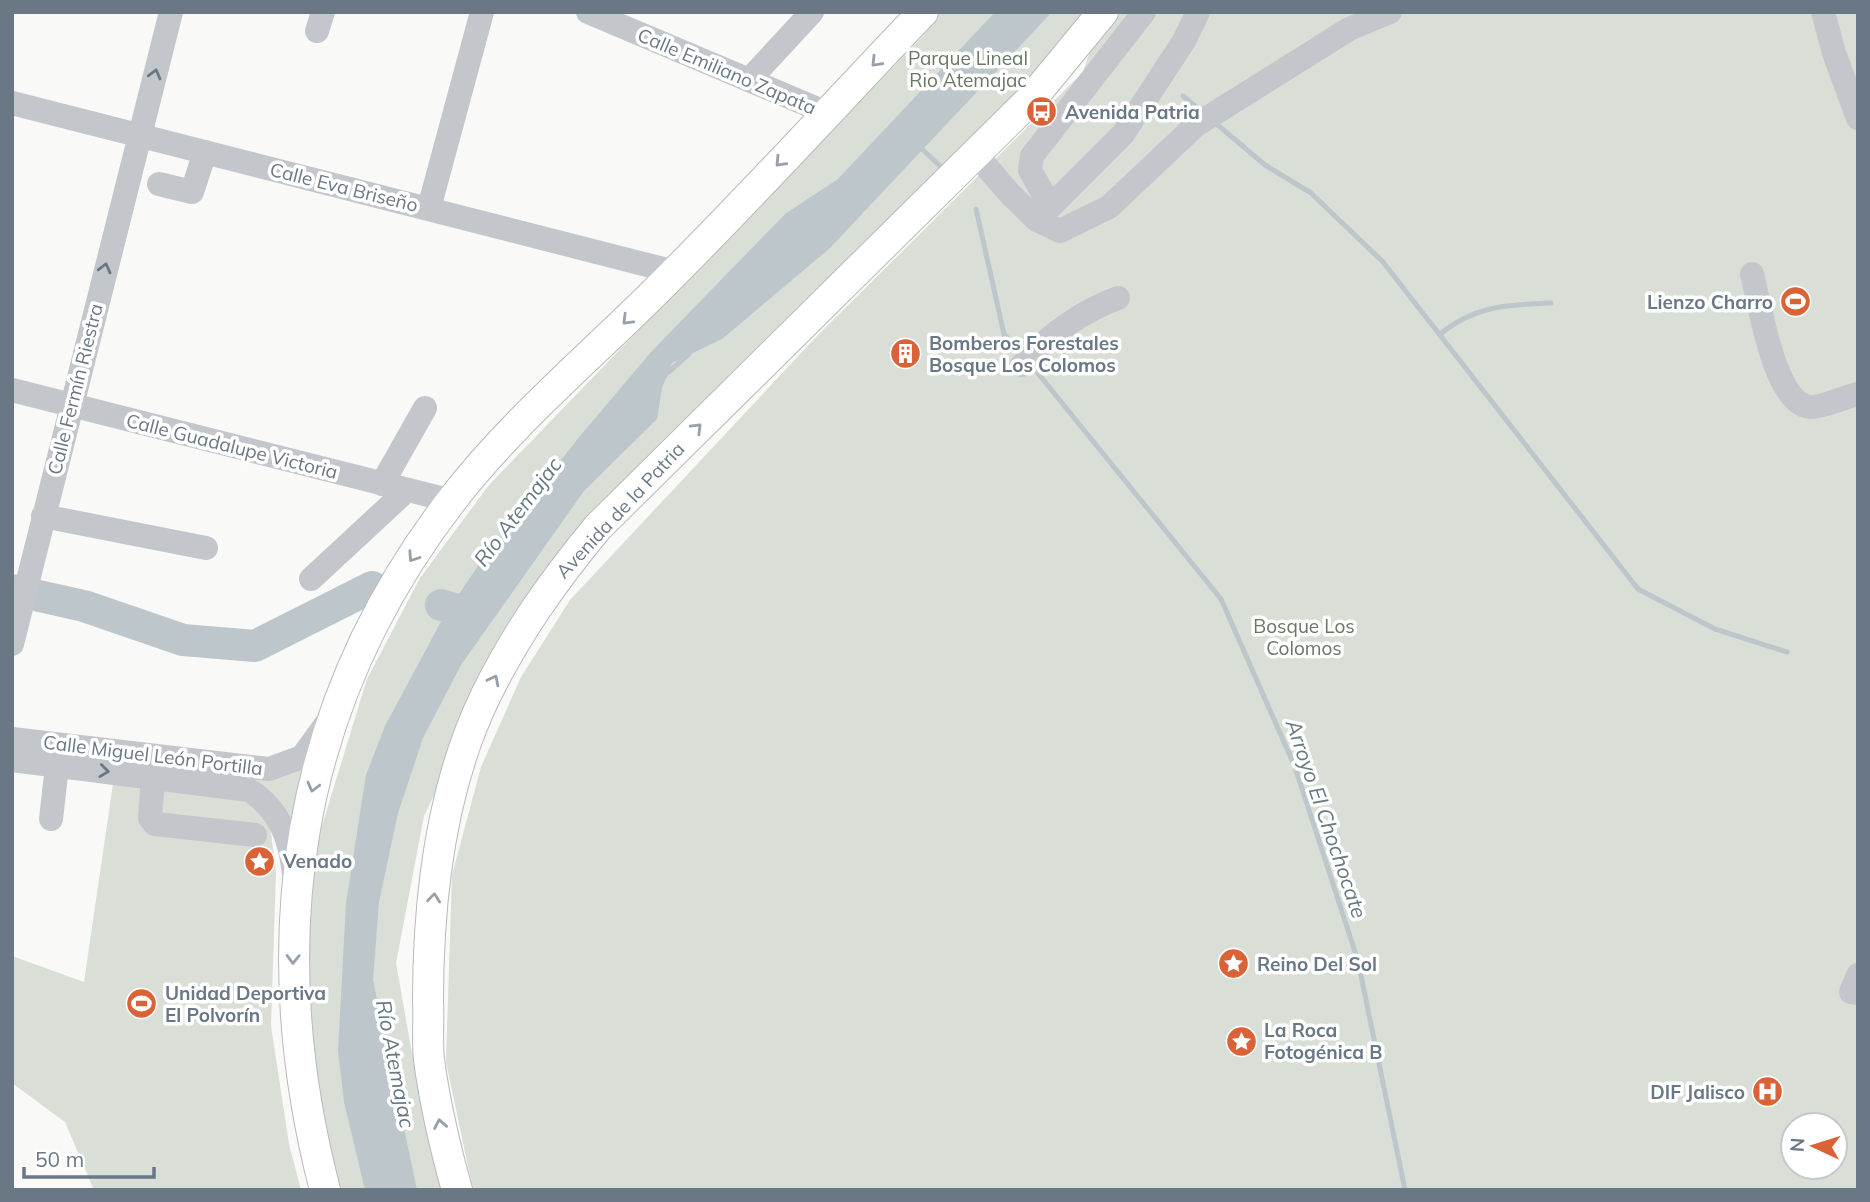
<svg xmlns="http://www.w3.org/2000/svg" width="1870" height="1202" viewBox="0 0 1870 1202" font-family="Mulish,sans-serif">
<style>
.green{fill:#d9ded6;fill-rule:evenodd}
.water{fill:#bdc6cb}
.lines{fill:none;stroke-linecap:round;stroke-linejoin:round}
.stream{stroke:#bdc6cb;stroke-width:5}
.river{stroke:#bdc6cb;stroke-width:32}
.major-casing{stroke:#b6babe;stroke-width:32}
.minor{stroke:#c3c6ca;stroke-width:24}
.major{stroke:#fff;stroke-width:30}
.oneway{stroke:#97a0aa}
.oneway2{stroke:#6a7886}
.labels{text-anchor:middle;stroke-width:7;stroke-linejoin:round;paint-order:stroke}
.park-label{font-size:19px;fill:#677864;stroke:#fff}
.street-label{font-size:19px;fill:#6a7886;stroke:#fff}
.poi-label{font-size:19px;font-weight:bold;fill:#6a7886;stroke:#fff;text-anchor:start}
.water-label{font-size:21px;font-style:italic;fill:#667881;stroke:#fff}
</style>
<rect width="100%" height="100%" fill="#f9f9f7"/>
<g class="green">
<polygon points="941,12 1093,12 514,629 424,816 396,963 411,1048 447,1190 332,1190 311,1100 306,878 367,679 420,578 489,485 923,36"/>
<path d="M 1116,12 L 1858,12 L 1858,1190 L 473,1190 L 446,1062 L 452,875 L 481,767 L 521,677 L 570,600 L 817,336 L 1083,72 L 1092,45 ZM 1793,1125 L 1835,1125 L 1835,1167 L 1793,1167 Z"/>
<polygon points="306,762 291,823 239,776"/>
<polygon points="113,784 248,795 269,818 276,871 271,1026 289,1144 301,1190 94,1190 65,1122 12,1083 12,956 84,982"/>
</g>
<polygon class="water" points="995,12 1052,12 829,249 722,339 672,363 662,388 657,419 584,491 461,665 423,738 398,813 379,902 373,980 417,1190 365,1190 344,1102 338,1051 346,903 366,775 385,726 444,616 482,560 580,436 652,351 785,214 838,179"/>
<g class="lines">
<g class="stream">
<polyline points="1183,96 1203,113"/>
<polyline points="1213,121 1265,165 1311,193 1383,262 1638,589 1715,629 1787,652"/>
<polyline points="919,146 942,168"/>
<polyline points="976,209 1004,334 1023,356"/>
<path d="M 1440,334 C 1476,305 1507,305 1551,303"/>
<polyline points="1032,366 1221,599 1295,767 1358,961 1405,1190"/>
<polyline points="665,375 689,354"/>
</g>
<g class="river">
<polyline points="12,590 84,606 183,640 255,646 372,587"/>
<polyline points="441,605 465,612"/>
</g>
<defs>
<g id="major">
<path d="M 325,1190 C 261,943 293,706 452,500 C 516,417 601,348 674,273 C 759,188 840,99 923,12"/>
<path d="M 457,1190 C 445,1147 435,1104 429,1060 C 427,1041 429,1020 428,1001 C 428,900 441,787 486,695 C 517,632 554,580 598,527 L 1033,97 L 1103,12"/>
</g>
</defs>
<use href="#major" class="major-casing"/>
<g class="minor">
<polyline points="588,12 827,113"/>
<polyline points="1823,12 1834,53 1858,118"/>
<polyline points="317,31 323,12"/>
<polyline points="749,80 812,12"/>
<polyline points="12,103 675,272"/>
<polyline points="975,153 1010,194 1037,220 1123,134 1184,41 1198,12"/>
<polyline points="159,184 192,192 205,152"/>
<polyline points="1050,206 1030,170 1032,156 1144,12"/>
<polyline points="429,208 482,12"/>
<polyline points="1037,220 1060,231 1109,207 1196,125 1349,29 1390,12"/>
<path d="M 1752,274 C 1760,304 1774,405 1811,407 C 1824,407 1844,397 1858,394"/>
<path d="M 1022,365 C 1049,335 1080,312 1118,298"/>
<polyline points="12,390 452,501"/>
<polyline points="382,484 425,408"/>
<polyline points="43,516 206,548"/>
<polyline points="311,579 407,490"/>
<polyline points="12,644 171,12"/>
<polyline points="12,739 269,769 302,757 326,724"/>
<path d="M 12,760 L 249,790 C 280,810 290,838 294,874"/>
<polyline points="153,777 150,818 155,824 255,835"/>
<polyline points="51,819 57,766"/>
<polyline points="1858,975 1851,992 1858,993"/>
</g>
<use href="#major" class="major"/>
</g>
<defs><path id="oneway-chevron" d="M-2-3.5L2.5 0L-2 3.5" fill="none" stroke-width="1.6" stroke-linecap="round" stroke-linejoin="round" transform="scale(1.75)"/></defs>
<g class="oneway">
<use href="#oneway-chevron" transform="translate(876 62) rotate(134)"/>
<use href="#oneway-chevron" transform="translate(780 162) rotate(134)"/>
<use href="#oneway-chevron" transform="translate(627 320) rotate(135)"/>
<use href="#oneway-chevron" transform="translate(697 428) rotate(-45)"/>
<use href="#oneway-chevron" transform="translate(413 557) rotate(124)"/>
<use href="#oneway-chevron" transform="translate(494 680) rotate(-63)"/>
<use href="#oneway-chevron" transform="translate(313 787) rotate(104)"/>
<use href="#oneway-chevron" transform="translate(434 898) rotate(-84)"/>
<use href="#oneway-chevron" transform="translate(293 959) rotate(91)"/>
<use href="#oneway-chevron" transform="translate(440 1124) rotate(-100)"/>
</g>
<g class="oneway2">
<use href="#oneway-chevron" transform="translate(155 74) rotate(-75)"/>
<use href="#oneway-chevron" transform="translate(105 268) rotate(-76)"/>
<use href="#oneway-chevron" transform="translate(104 771) rotate(7)"/>
</g>
<defs>
<symbol id="bus-disc" viewBox="-11 -11 22 22"><circle r="9.5" fill="#da6236" stroke="#fff"/><path d="M-5-6H5V4H4V6H2V4H-2V6H-4V4H-5ZM-3.5-4V0h7V-4ZM-3.5 1.2v1.5H-2V1.2ZM2 1.2v1.5H3.5V1.2Z" fill="#fff"/></symbol>
<symbol id="stadium-disc" viewBox="-11 -11 22 22"><circle r="9.5" fill="#da6236" stroke="#fff"/><path d="M0-5a6.5 5 0 1 0 0 10a6.5 5 0 1 0 0-10ZM-3.5-1.8h7v3.6h-7Z" fill="#fff"/></symbol>
<symbol id="building-disc" viewBox="-11 -11 22 22"><circle r="9.5" fill="#da6236" stroke="#fff"/><path d="M-4-6H4V6H1V3H-1V6H-4ZM-2.5-4.3h1.7v1.8h-1.7ZM.8-4.3h1.7v1.8H.8ZM-2.5-1h1.7V.8h-1.7ZM.8-1h1.7V.8H.8Z" fill="#fff"/></symbol>
<symbol id="sight-disc" viewBox="-11 -11 22 22"><circle r="9.5" fill="#da6236" stroke="#fff"/><path d="M0-6L1.8-2.2L6-1.7L2.9 1.2L3.7 5.4L0 3.3L-3.7 5.4L-2.9 1.2L-6-1.7L-1.8-2.2Z" fill="#fff"/></symbol>
<symbol id="hospital-disc" viewBox="-11 -11 22 22"><circle r="9.5" fill="#da6236" stroke="#fff"/><path d="M-5-5h3v3.5h4V-5h3V5h-3V1.5h-4V5h-3Z" fill="#fff"/></symbol>
</defs>
<g fill-rule="evenodd">
<use href="#bus-disc" x="1024" y="94" width="35" height="35"/>
<use href="#stadium-disc" x="1778" y="284" width="35" height="35"/>
<use href="#building-disc" x="888" y="336" width="35" height="35"/>
<use href="#sight-disc" x="242" y="844" width="35" height="35"/>
<use href="#sight-disc" x="1216" y="946" width="35" height="35"/>
<use href="#stadium-disc" x="124" y="986" width="35" height="35"/>
<use href="#sight-disc" x="1224" y="1024" width="35" height="35"/>
<use href="#hospital-disc" x="1750" y="1074" width="35" height="35"/>
</g>
<g class="labels">
<g class="park-label">
<text x="968" y="65">Parque Lineal<tspan x="968" dy="22">Rio Atemajac</tspan></text>
<text x="1304" y="633">Bosque Los<tspan x="1304" dy="22">Colomos</tspan></text>
</g>
<g class="street-label">
<text transform="translate(727 71) rotate(23)" y="7">Calle Emiliano Zapata</text>
<text transform="translate(344 187) rotate(14)" y="7">Calle Eva Briseño</text>
<text transform="translate(75 389) rotate(-76)" y="7">Calle Fermín Riestra</text>
<text transform="translate(232 446) rotate(14)" y="7">Calle Guadalupe Victoria</text>
<text transform="translate(620 510) rotate(-47)" y="7">Avenida de la Patria</text>
<text transform="translate(153 755) rotate(7)" y="7">Calle Miguel León Portilla</text>
</g>
<g class="poi-label">
<text x="1065" y="119">Avenida Patria</text>
<text x="1773" y="309" text-anchor="end">Lienzo Charro</text>
<text x="929" y="350">Bomberos Forestales<tspan x="929" dy="22">Bosque Los Colomos</tspan></text>
<text x="283" y="868">Venado</text>
<text x="1257" y="971">Reino Del Sol</text>
<text x="165" y="1000">Unidad Deportiva<tspan x="165" dy="22">El Polvorín</tspan></text>
<text x="1264" y="1037">La Roca<tspan x="1264" dy="22">Fotogénica B</tspan></text>
<text x="1745" y="1099" text-anchor="end">DIF Jalisco</text>
</g>
<g class="water-label">
<text transform="translate(518 512) rotate(-53)" y="7">Río Atemajac</text>
<text transform="translate(1326 819) rotate(71)" y="7">Arroyo El Chochocate</text>
<text transform="translate(395 1064) rotate(79)" y="7">Río Atemajac</text>
</g>
</g>
<rect width="1870" height="1202" fill="none" stroke="#6a7886" stroke-width="28"/>
<g transform="translate(1814 1146) rotate(274)"><circle r="33" fill="#ffffff" stroke="#c3c9cf" stroke-width="2"/>
<path d="M0-5L12 26L0 18L-12 26Z" fill="#da6236"/>
<text y="-10" font-size="19" font-weight="bold" text-anchor="middle" fill="#6a7886">N</text>
</g>
<path d="M24 1167v10h130v-10" fill="none" stroke="#6a7886" stroke-width="3.5"/>
<text x="35" y="1167" font-size="21" fill="#6a7886" stroke="#ffffff" stroke-width="5" paint-order="stroke">50 m</text>
</svg>
